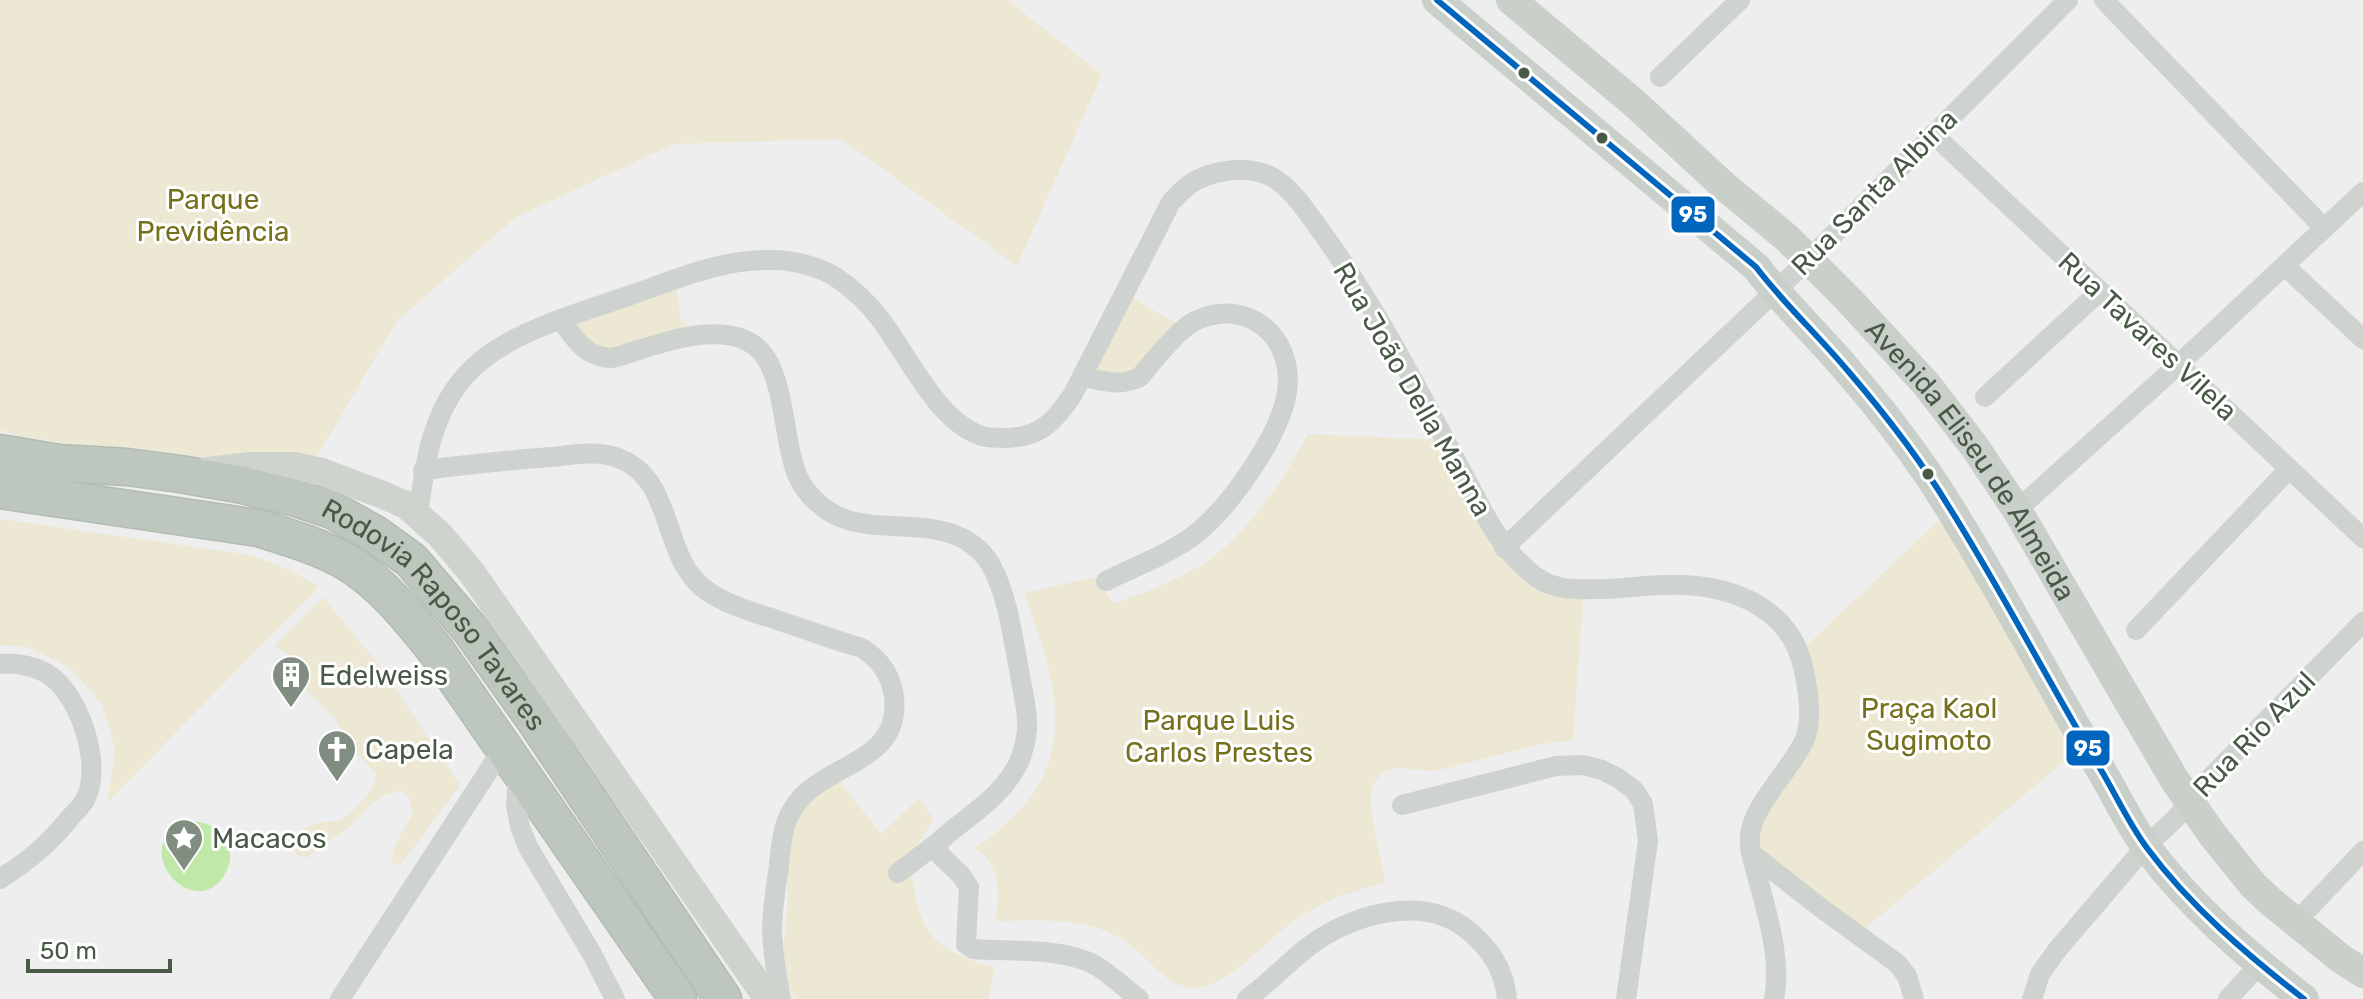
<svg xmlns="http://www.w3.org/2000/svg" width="2363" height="999" viewBox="0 0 2363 999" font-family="Rubik,sans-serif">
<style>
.green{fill:#ece8d3}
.water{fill:#c0e8a9}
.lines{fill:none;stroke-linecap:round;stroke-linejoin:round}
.motorway-casing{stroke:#b3bcb3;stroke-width:39}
.minor{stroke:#cfd3cf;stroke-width:20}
.secondary{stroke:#ced3ce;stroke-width:28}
.primary{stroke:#c9cfc9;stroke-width:30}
.motorway{stroke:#bec7be;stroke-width:36}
.bus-1-casing{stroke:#fff;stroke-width:12}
.bus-1{stroke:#0065bd;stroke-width:6}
.bus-dot{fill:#485946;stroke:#fff;stroke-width:3}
.labels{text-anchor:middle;stroke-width:6;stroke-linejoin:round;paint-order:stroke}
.street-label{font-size:28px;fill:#485946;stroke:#fff}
.park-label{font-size:28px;fill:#76701c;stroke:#fff}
.poi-label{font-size:28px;fill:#485946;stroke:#fff;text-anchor:start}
.line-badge{stroke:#fff;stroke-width:3}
.badge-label{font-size:22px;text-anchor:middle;font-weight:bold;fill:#fff}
</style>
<rect width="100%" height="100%" fill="#eee"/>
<g class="green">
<polygon points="0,0 1008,0 1102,75 1017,266 841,139 674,144 516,217 397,321 315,460 241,456 167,458 19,436 0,430"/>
<polygon points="675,280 681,319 695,335 613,358 561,319"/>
<polygon points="1124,293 1182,327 1139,375 1086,372"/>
<path d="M 1308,434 L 1445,440 L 1538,578 L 1584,589 L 1573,740 L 1542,744 L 1440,770 C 1422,773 1403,765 1389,770 C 1379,773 1372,784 1371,794 C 1369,814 1382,861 1386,883 C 1352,890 1320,902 1291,923 C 1268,940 1229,983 1202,987 C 1175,991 1162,974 1145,958 C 1133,946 1120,937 1105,931 C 1070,917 1032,921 995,921 C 1000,893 1001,864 974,848 C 1082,778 1064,699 1024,593 L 1096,577 L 1114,604 C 1145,591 1181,580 1209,560 C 1248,533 1286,476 1308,434 Z"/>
<polygon points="1941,518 2078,750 1862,931 1756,852 1762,822 1814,732 1804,648"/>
<polygon points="0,519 251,555 288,569 319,586 108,802 115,748 102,704 69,667 28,647 0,645"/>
<path d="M 323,597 L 380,666 L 460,785 L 400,866 L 392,863 L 393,848 L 413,815 L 409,798 L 401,790 C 369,798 372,807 349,827 C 336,839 319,844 307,858 L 297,855 L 290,843 C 299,831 307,825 322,822 C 328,821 335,822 341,819 C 355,811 375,791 376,774 L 351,747 L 336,720 L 284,668 L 290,662 L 289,655 L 274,646 Z"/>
<path d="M 838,779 L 881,834 L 919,798 L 934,820 L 910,855 C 914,891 916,934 954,953 C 967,959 982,963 995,968 L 988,999 L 796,999 L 790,990 L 783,948 L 787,913 L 788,846 L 795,814 Z"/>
</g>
<path class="water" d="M 193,821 C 220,823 240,847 225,874 C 193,928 120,839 193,821 Z"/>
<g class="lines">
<defs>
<g id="motorway">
<path id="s2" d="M 0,453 L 59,463 L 127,467 L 180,474 L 243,485 L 296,498 L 332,510 L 375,534 L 411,560 L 470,629 L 535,720 L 723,999"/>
<path d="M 0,490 L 258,528 C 290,538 322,547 350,564 C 385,586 412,621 437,652 L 678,999"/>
</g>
</defs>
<use href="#motorway" class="motorway-casing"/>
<g class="minor">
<polyline points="2104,0 2324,228"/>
<polyline points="1660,77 1740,0"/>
<polyline points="1933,134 2363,538"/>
<polyline points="2285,266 2363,339"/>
<path d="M 561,319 C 574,339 586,358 613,358 C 654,346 736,311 766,358 C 779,378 784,417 788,440 C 794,471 798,488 824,508 C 863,538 921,516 964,539 C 976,546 987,556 993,569 C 1009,601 1013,640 1020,675 C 1023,693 1028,711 1027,729 C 1026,741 1023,753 1018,764 C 1000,800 964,818 936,844 L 941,856 L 961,875 L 969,887 L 966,944 L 973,949 C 1012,952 1058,947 1093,964 C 1110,973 1124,988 1139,999"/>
<path d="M 1083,377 C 1105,381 1119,387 1140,377 C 1152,362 1180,328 1195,321 C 1247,296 1295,337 1287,392 C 1280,436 1231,505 1197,533 C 1170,554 1136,566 1106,581"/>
<polyline points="1985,397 2100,291"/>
<path d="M 423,470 C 466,465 508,460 551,457 C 572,455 597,450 618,458 C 674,478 661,553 702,587 C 724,605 754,612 780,621 C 808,630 834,640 862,648 C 880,660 891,674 894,697 C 902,767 817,762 791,812 C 782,828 781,848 779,865 C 776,888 772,910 772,932 C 773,955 777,977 781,999"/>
<polyline points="2017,510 2178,365 2363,192"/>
<path d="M 418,516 C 424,467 431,413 466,375 C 477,363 490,353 504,345 C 540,324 582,312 622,298 C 670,282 721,258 773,260 C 794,260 820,267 837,278 C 853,289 869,304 881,320 C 908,356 938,422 982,436 C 988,438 994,437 1000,438 C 1038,439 1053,424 1073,394 L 1171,202 C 1177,196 1182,190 1189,185 C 1209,170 1246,165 1270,176 C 1292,187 1309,215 1323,234 C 1380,313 1423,399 1469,485 C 1487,520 1504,553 1536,577 C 1557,592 1582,589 1606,589 C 1632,588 1659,583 1685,585 C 1729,587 1776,604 1796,646 C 1806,669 1815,718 1804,741 C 1791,769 1753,805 1750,835 C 1749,840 1750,847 1751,853 C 1762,898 1783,954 1774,999"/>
<polyline points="1504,548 1808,260 2068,0"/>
<polyline points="2136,630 2289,469"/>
<path d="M 0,664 C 17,662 39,667 52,677 C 81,699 103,768 85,800 C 81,807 74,813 69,819 C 48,845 28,861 0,879"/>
<polyline points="518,772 516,805 520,827 528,847 592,954 615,999"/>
<polyline points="1402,805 1556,766 1583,765 1602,770 1618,778 1634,790 1643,804 1648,841 1626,999"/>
<polyline points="1751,853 1821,908 1898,964 1907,976 1914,999"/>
<polyline points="898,873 936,844"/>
<polyline points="2295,923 2363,851"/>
<polyline points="340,999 504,747"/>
<path d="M 1247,999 C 1269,983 1287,963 1308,947 C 1351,914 1423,893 1469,931 C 1491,950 1504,969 1507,999"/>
<polyline points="2032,999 2040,974 2057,950 2146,846 2176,818 2203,785 2363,622"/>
<polyline points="2228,999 2259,965"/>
</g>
<polyline class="secondary" points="208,471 250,466 294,466 322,472 383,495 406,505 440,535 472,573 768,999"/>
<g class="primary">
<path d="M 1437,0 L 1756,267 C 1784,304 1818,335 1848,371 C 1885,414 1920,459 1949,507 C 2003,593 2049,683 2101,770 C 2116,795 2129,824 2147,848 C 2190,906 2247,955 2304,999"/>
<path id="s1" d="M 1511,0 L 1633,102 L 1723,185 L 1787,238 L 1849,300 L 1927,385 L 1974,446 L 2017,510 L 2174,779 L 2212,834 L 2253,885 L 2270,901 L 2340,958 L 2363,973"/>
</g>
<use href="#motorway" class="motorway"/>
<defs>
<path id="bus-1" d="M 1437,0 L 1756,267 C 1784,304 1818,335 1848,371 C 1885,414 1920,459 1949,507 C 2003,593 2049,683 2101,770 C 2116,795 2129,824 2147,848 C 2190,906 2247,955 2304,999"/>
</defs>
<use href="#bus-1" class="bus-1-casing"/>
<use href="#bus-1" class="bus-1"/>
</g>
<defs>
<symbol id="building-pin" viewBox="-11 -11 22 30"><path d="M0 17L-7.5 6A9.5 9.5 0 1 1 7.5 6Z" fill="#828d81" stroke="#fff"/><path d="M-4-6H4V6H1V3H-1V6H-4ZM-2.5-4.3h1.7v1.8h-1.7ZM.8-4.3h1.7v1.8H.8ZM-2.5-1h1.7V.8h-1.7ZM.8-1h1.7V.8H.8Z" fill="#fff"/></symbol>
<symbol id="church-pin" viewBox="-11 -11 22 30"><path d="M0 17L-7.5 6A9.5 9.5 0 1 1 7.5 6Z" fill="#828d81" stroke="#fff"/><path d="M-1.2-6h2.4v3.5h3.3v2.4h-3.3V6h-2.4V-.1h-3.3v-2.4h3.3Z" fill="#fff"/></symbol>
<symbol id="sight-pin" viewBox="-11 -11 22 30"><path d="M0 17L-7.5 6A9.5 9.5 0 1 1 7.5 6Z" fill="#828d81" stroke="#fff"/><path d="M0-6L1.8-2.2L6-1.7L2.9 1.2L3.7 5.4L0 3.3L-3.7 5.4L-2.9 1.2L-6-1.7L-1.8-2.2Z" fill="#fff"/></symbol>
</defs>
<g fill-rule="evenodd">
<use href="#building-pin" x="269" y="653" width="44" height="60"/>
<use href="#church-pin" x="315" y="727" width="44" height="60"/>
<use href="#sight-pin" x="162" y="816" width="44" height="60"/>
</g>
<g class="bus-dot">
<circle cx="1524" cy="73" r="7"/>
<circle cx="1602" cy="138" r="7"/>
<circle cx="1928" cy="474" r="7"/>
</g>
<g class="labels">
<g class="street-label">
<text transform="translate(1874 192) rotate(-45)" y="10">Rua Santa Albina</text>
<text transform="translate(2148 336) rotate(43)" y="10">Rua Tavares Vilela</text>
<text transform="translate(1413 389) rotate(60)" y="10">Rua João Della Manna</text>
<text dy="10" stroke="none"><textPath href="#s1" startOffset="654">Avenida Eliseu de Almeida</textPath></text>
<text dy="10" stroke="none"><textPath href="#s2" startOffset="486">Rodovia Raposo Tavares</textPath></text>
<text transform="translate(2254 734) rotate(-46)" y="10">Rua Rio Azul</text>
</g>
<g class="park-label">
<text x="213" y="209">Parque<tspan x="213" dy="32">Previdência</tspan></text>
<text x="1929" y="718">Praça Kaol<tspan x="1929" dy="32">Sugimoto</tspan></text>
<text x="1219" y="730">Parque Luis<tspan x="1219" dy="32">Carlos Prestes</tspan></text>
</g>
<g class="poi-label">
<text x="319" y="685">Edelweiss</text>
<text x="365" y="759">Capela</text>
<text x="212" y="848">Macacos</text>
</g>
</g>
<g class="line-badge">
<rect x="1670" y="195" width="46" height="39" rx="8" fill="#0065bd"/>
<rect x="2065" y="729" width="46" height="38" rx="8" fill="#0065bd"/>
</g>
<g class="badge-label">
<text x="1693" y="222">95</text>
<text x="2088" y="756">95</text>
</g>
<path d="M28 959v12h142v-12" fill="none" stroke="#485946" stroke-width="4"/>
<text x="40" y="959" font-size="24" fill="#485946" stroke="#ffffff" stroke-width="6" paint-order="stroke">50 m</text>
</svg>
